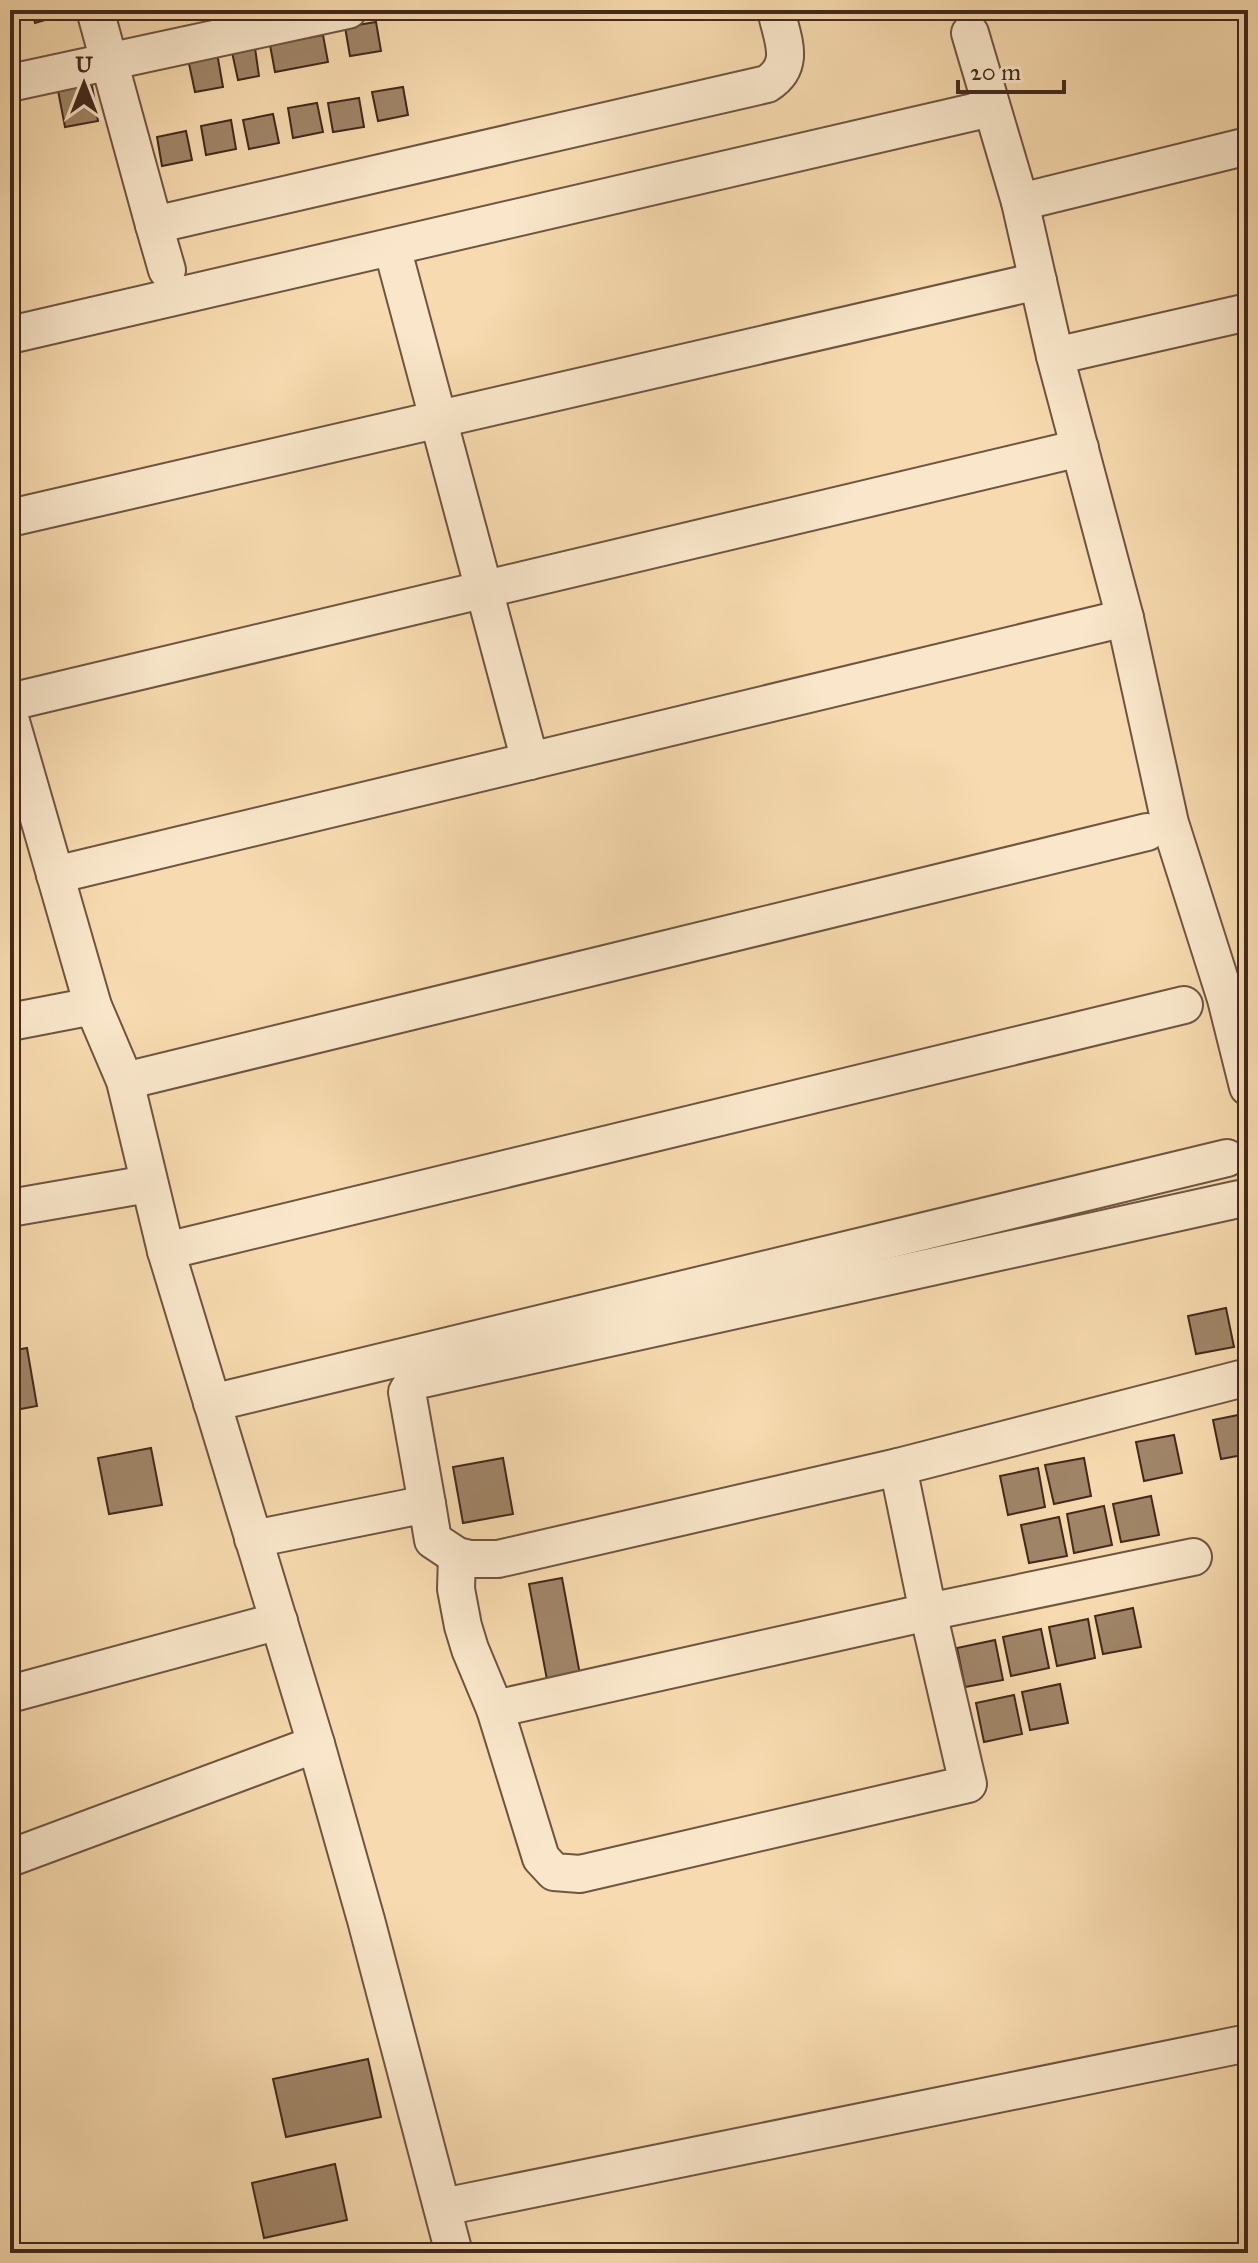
<svg xmlns="http://www.w3.org/2000/svg" width="1258" height="2263" viewBox="0 0 1258 2263" font-family="'IM FELL Great Primer',serif">
<style>
.building{fill:#a08568;stroke:#41291c;stroke-width:2}
.lines{fill:none;stroke-linecap:round;stroke-linejoin:round}
.minor-casing{stroke:#6e5541;stroke-width:40}
.minor{stroke:#fae7cb;stroke-width:36}
</style>
<rect width="100%" height="100%" fill="#f7daaf"/>
<filter id="stains"><feTurbulence type="fractalNoise" baseFrequency=".0025" numOctaves="4"/><feColorMatrix values="0 0 0 0 .2 0 0 0 0 .09 0 0 0 0 .02 0 0 0 .5 -.17"/></filter>
<radialGradient id="worn" r=".72"><stop offset=".6" stop-color="#630" stop-opacity="0"/><stop offset="1" stop-color="#630" stop-opacity=".3"/></radialGradient>
<g class="building">
<polygon points="32,10 68,10 69,13 35,23"/>
<polygon points="376,22 381,51 350,56 345,27"/>
<polygon points="323,35 328,62 275,72 270,45"/>
<polygon points="255,48 259,76 238,80 232,52"/>
<polygon points="217,53 223,87 195,92 188,59"/>
<polygon points="90,74 98,121 65,127 56,80"/>
<polygon points="403,87 408,115 378,121 372,92"/>
<polygon points="359,98 364,127 333,132 328,103"/>
<polygon points="317,103 323,132 293,138 288,108"/>
<polygon points="273,114 279,143 249,149 243,120"/>
<polygon points="231,120 236,149 206,155 201,126"/>
<polygon points="186,131 192,160 162,166 157,137"/>
<polygon points="1226,1308 1234,1347 1196,1354 1188,1316"/>
<polygon points="27,1348 37,1406 10,1411 10,1351"/>
<polygon points="1248,1413 1248,1454 1221,1459 1213,1420"/>
<polygon points="1174,1435 1182,1473 1144,1481 1136,1442"/>
<polygon points="151,1448 162,1505 109,1514 98,1458"/>
<polygon points="503,1458 513,1514 463,1523 453,1467"/>
<polygon points="1084,1458 1091,1496 1054,1504 1045,1465"/>
<polygon points="1038,1468 1045,1507 1008,1515 1000,1476"/>
<polygon points="1151,1496 1159,1535 1121,1542 1113,1504"/>
<polygon points="10,1504 18,1550 10,1551"/>
<polygon points="1104,1506 1112,1545 1074,1553 1067,1514"/>
<polygon points="1059,1517 1067,1556 1029,1563 1021,1525"/>
<polygon points="562,1578 581,1680 548,1685 529,1584"/>
<polygon points="1133,1608 1141,1647 1103,1654 1095,1616"/>
<polygon points="1088,1619 1095,1658 1057,1666 1049,1627"/>
<polygon points="1041,1629 1049,1668 1011,1676 1003,1637"/>
<polygon points="995,1640 1003,1680 965,1687 957,1648"/>
<polygon points="1060,1684 1068,1723 1030,1730 1022,1692"/>
<polygon points="1014,1695 1022,1734 984,1742 976,1703"/>
<polygon points="368,2059 381,2117 286,2137 273,2079"/>
<polygon points="335,2164 347,2220 264,2238 252,2183"/>
</g>
<g class="lines">
<defs>
<g id="minor">
<path d="M 95,10 L 154,225 L 767,84 C 797,65 782,39 776,10"/>
<polyline points="970,33 1020,202 1055,356 1125,618 1170,823 1226,999 1248,1087"/>
<polyline points="10,83 348,10"/>
<polyline points="1020,202 1248,146"/>
<polyline points="154,225 167,270"/>
<polyline points="392,247 530,761"/>
<polyline points="10,335 991,108"/>
<polyline points="1055,356 1248,312"/>
<polyline points="10,518 1038,281"/>
<polyline points="10,702 1080,448"/>
<polyline points="10,718 93,1006 125,1081 166,1251 316,1744 366,1920 454,2253"/>
<polyline points="55,875 1125,618"/>
<polyline points="10,1022 93,1006"/>
<polyline points="125,1081 1147,832"/>
<polyline points="10,1208 148,1184"/>
<polyline points="166,1251 1184,1005"/>
<polyline points="212,1403 1227,1158"/>
<polyline points="427,1504 407,1392 414,1381 1239,1199"/>
<polyline points="253,1539 427,1504 433,1540 457,1556 470,1559 498,1559 898,1467 1248,1377"/>
<polyline points="457,1556 456,1589 463,1626 470,1649 495,1709 541,1858 554,1872 580,1874 968,1784 928,1612 898,1467"/>
<polyline points="10,1694 279,1621"/>
<polyline points="495,1709 928,1612 1193,1557"/>
<polyline points="10,1858 316,1744"/>
<polyline points="443,2207 1248,2043"/>
</g>
</defs>
<use href="#minor" class="minor-casing"/>
<use href="#minor" class="minor"/>
</g>
<rect width="1258" height="2263" fill="none" stroke="#f7daaf" stroke-width="40"/>
<rect x="12" y="12" width="1234" height="2239" fill="none" stroke="#41291c" stroke-width="4"/>
<rect x="20" y="20" width="1218" height="2223" fill="none" stroke="#41291c" stroke-width="2"/>
<g transform="translate(84 84)" stroke="#fae7cb" stroke-width="6" paint-order="stroke">
<path d="M0-6L14 30L0 20L-14 30Z" fill="#41291c"/>
<text y="-12" font-size="22" font-weight="bold" text-anchor="middle" fill="#41291c">U</text>
</g>
<path d="M958 80v12h106v-12" fill="none" stroke="#41291c" stroke-width="4"/>
<text x="970" y="80" font-size="24" fill="#41291c" stroke="#fae7cb" stroke-width="6" paint-order="stroke">20 m</text>
<rect width="100%" height="100%" filter="url(#stains)"/>
<rect width="100%" height="100%" fill="url(#worn)"/>
</svg>
